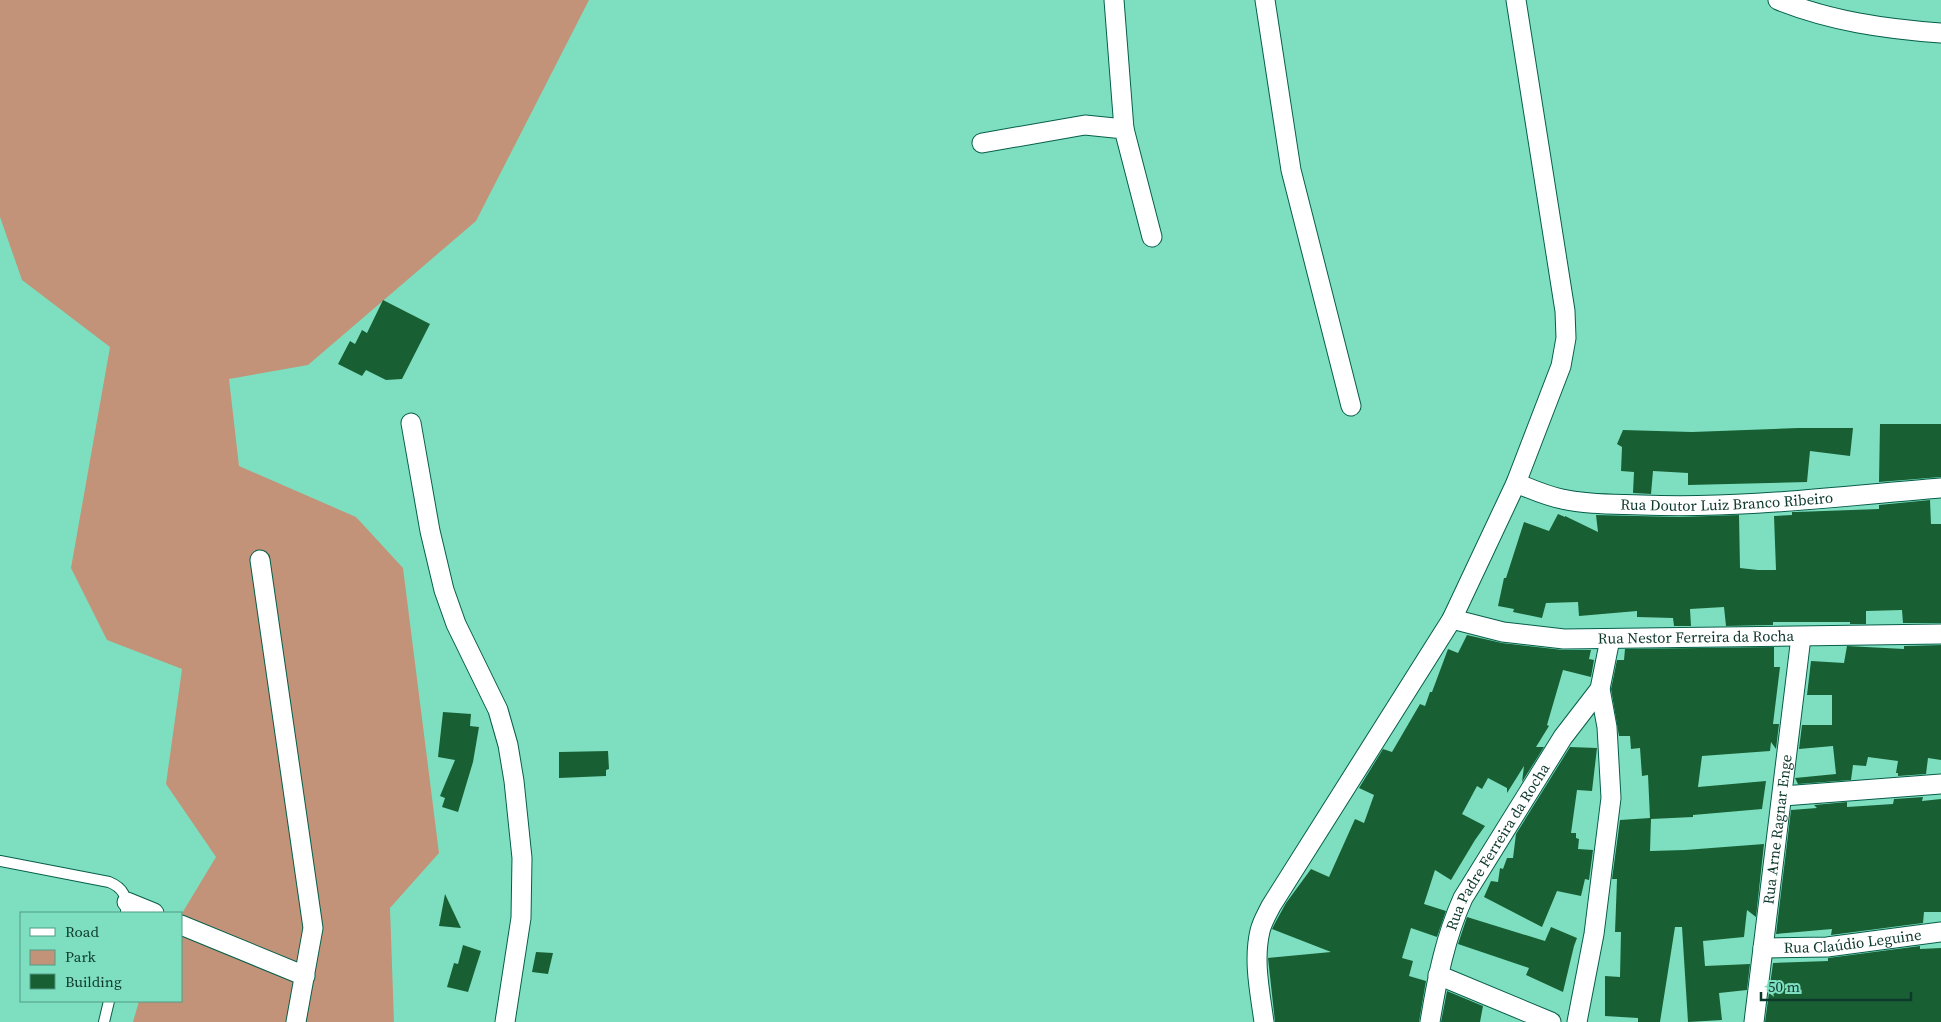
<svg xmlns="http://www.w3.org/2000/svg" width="1941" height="1022" viewBox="0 0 1941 1022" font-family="'Source Serif 4',serif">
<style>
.green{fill:#c29378}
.building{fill:#186033}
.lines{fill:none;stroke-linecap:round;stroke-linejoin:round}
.lane-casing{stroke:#065e4a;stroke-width:12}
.street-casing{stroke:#065e4a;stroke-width:21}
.lane{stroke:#fff;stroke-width:10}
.street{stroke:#fff;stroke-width:19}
.labels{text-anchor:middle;stroke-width:5;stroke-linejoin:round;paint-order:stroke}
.street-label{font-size:15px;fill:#0d382c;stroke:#7edfc0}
</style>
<rect width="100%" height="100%" fill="#7edfc0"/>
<polygon class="green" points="0,0 589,0 476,221 308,365 229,379 239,466 356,517 403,568 439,853 390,908 394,1022 133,1022 139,1001 181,1001 181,915 216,857 166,784 182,669 107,640 71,568 110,347 22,280 0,217"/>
<g class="building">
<polygon points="383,300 430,324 402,379 386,380 366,370 362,376 338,364 350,341 355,344 362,330 367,333"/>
<polygon points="1880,424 1941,424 1941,477 1879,482"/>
<polygon points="1798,428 1853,428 1850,456 1810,451 1807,482 1688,485 1688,473 1653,471 1651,494 1633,493 1634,472 1621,471 1622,447 1617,444 1623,430 1692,432"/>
<polygon points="1930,500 1931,524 1941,524 1941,623 1903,623 1902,610 1866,611 1866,624 1850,624 1850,622 1773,622 1773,625 1726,626 1724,607 1690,609 1691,626 1674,626 1673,618 1637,617 1637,611 1579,616 1578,602 1546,603 1542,618 1513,612 1514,609 1498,606 1504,578 1506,578 1524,522 1549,531 1558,514 1565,517 1565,516 1598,532 1596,515 1679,517 1739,515 1740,568 1758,570 1776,570 1774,516 1792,515 1792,512 1796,512 1879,509 1879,505"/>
<polygon points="1467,635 1502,643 1563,650 1591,650 1589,659 1594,660 1591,677 1563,670 1547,725 1549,726 1536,747 1544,747 1522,782 1524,766 1507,793 1507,788 1488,778 1482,789 1477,786 1462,814 1485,826 1475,840 1451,880 1435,870 1424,904 1446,911 1437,937 1411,928 1402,958 1413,961 1409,976 1426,981 1419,1022 1275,1022 1268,958 1331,952 1272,929 1275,923 1286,903 1311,869 1329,877 1355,819 1364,823 1374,795 1359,788 1383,749 1392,752 1420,704 1425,706 1430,692 1432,692 1448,649 1458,653"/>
<polygon points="1941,645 1941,760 1928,758 1926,774 1898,776 1898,773 1896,773 1898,761 1868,757 1866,766 1853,765 1851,780 1798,784 1795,778 1836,774 1833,746 1799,749 1802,725 1832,725 1832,695 1807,695 1811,661 1844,663 1847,646 1904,649 1904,646"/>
<polygon points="1774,647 1774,667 1780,667 1773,724 1779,724 1776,749 1771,742 1770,751 1702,756 1698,787 1766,781 1762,809 1693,815 1693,817 1651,819 1650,851 1685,850 1764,844 1756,917 1747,910 1744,937 1703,941 1705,966 1750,964 1747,990 1719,993 1722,1020 1688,1022 1682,927 1675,927 1660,1022 1638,1022 1638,1018 1605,1016 1605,976 1620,977 1621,932 1615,932 1617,879 1612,879 1620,820 1650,818 1648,775 1642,776 1640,748 1631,749 1630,736 1619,736 1611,689 1617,660 1624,660 1625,649"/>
<polygon points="443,712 471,714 470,726 479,727 473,762 458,812 442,807 445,798 440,796 455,760 438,757"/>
<polygon points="1570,747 1597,748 1592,791 1577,790 1571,833 1576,833 1576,838 1579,839 1578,849 1593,850 1589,880 1585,879 1581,896 1557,891 1542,927 1484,897 1491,881 1498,882 1500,868 1503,869 1507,858 1513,858 1516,834"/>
<polygon points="608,751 609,769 606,770 606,776 559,778 559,752"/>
<polygon points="1923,797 1922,801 1941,799 1941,912 1924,912 1923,923 1831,935 1832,929 1776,934 1791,810 1817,808 1814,805 1847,802 1847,807 1893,804 1894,799"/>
<polygon points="445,894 461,928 439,926"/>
<polygon points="1467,917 1545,941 1551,927 1577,938 1574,946 1563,992 1526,975 1529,968 1458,944"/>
<polygon points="463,945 481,951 468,992 447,987 454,963 458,964"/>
<polygon points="1920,946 1920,949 1941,948 1941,1022 1765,1022 1773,963 1828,961 1828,958"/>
<polygon points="536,952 553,953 548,974 532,972"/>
<polygon points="1447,991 1483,1006 1480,1022 1441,1022"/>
</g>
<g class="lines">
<defs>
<g id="lane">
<path d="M 0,861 L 109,882 C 124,888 127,897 126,913"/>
<polyline points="104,1022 109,1001"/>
</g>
<g id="street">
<polyline points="1114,0 1124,129"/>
<polyline points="1265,0 1291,170 1351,406"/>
<path d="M 1778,0 C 1830,21 1885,29 1941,33"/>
<polyline points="982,143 1085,125 1124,129 1152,237"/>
<polyline points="411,423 430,531 444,590 456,624 498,710 508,745 514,781 522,858 521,918 505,1022"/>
<path id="s1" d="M 1516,483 C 1531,489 1546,496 1562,499 C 1588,505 1615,504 1642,505 C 1741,509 1841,496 1941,488"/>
<polyline points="260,560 313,928 296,1022"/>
<path id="s2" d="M 1452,619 L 1503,632 L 1564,639 L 1941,634"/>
<polyline points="1783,796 1941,784"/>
<polyline points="127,902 154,913"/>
<polyline points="181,925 305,976"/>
<path id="s3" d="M 1763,948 L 1827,947 L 1941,932"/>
<polyline points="1438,975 1551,1022"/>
<path d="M 1264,1022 C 1260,992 1253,961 1260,931 C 1262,922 1267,914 1271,906 L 1452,619 L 1516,483 L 1561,366 L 1566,338 L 1565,311 L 1516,0"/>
<path id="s4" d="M 1430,1022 C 1437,979 1445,938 1463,898 L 1563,737 L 1600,689 L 1610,639"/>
<polyline points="1577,1022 1594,934 1611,798 1607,727 1600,689"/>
<path id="s5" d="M 1754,1022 L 1801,637"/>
</g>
</defs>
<use href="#lane" class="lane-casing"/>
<use href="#street" class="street-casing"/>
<use href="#lane" class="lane"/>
<use href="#street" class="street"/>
</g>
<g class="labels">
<g class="street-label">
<text dy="5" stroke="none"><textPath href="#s1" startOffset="214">Rua Doutor Luiz Branco Ribeiro</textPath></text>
<text dy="5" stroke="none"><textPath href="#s2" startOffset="246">Rua Nestor Ferreira da Rocha</textPath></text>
<text dy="5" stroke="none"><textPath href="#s5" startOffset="194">Rua Arne Ragnar Enge</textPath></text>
<text dy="5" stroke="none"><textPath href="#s4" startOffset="190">Rua Padre Ferreira da Rocha</textPath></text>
<text dy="5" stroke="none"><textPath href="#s3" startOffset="90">Rua Claúdio Leguine</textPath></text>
</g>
</g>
<rect x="20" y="912" width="162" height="90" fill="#7edfc0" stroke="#519c85"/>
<rect x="30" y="928" width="25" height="8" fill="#ffffff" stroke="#519c85"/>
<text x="65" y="937" font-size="15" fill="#0d382c">Road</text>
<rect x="30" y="950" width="25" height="15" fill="#c29378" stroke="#519c85"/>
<text x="65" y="962" font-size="15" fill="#0d382c">Park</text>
<rect x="30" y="974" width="25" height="15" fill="#186033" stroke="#519c85"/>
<text x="65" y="987" font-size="15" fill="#0d382c">Building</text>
<path d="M1761 992v8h150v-8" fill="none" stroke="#0d382c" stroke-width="2.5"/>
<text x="1768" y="992" font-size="15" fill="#0d382c" stroke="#7edfc0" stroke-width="4" paint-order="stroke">50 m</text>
</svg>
